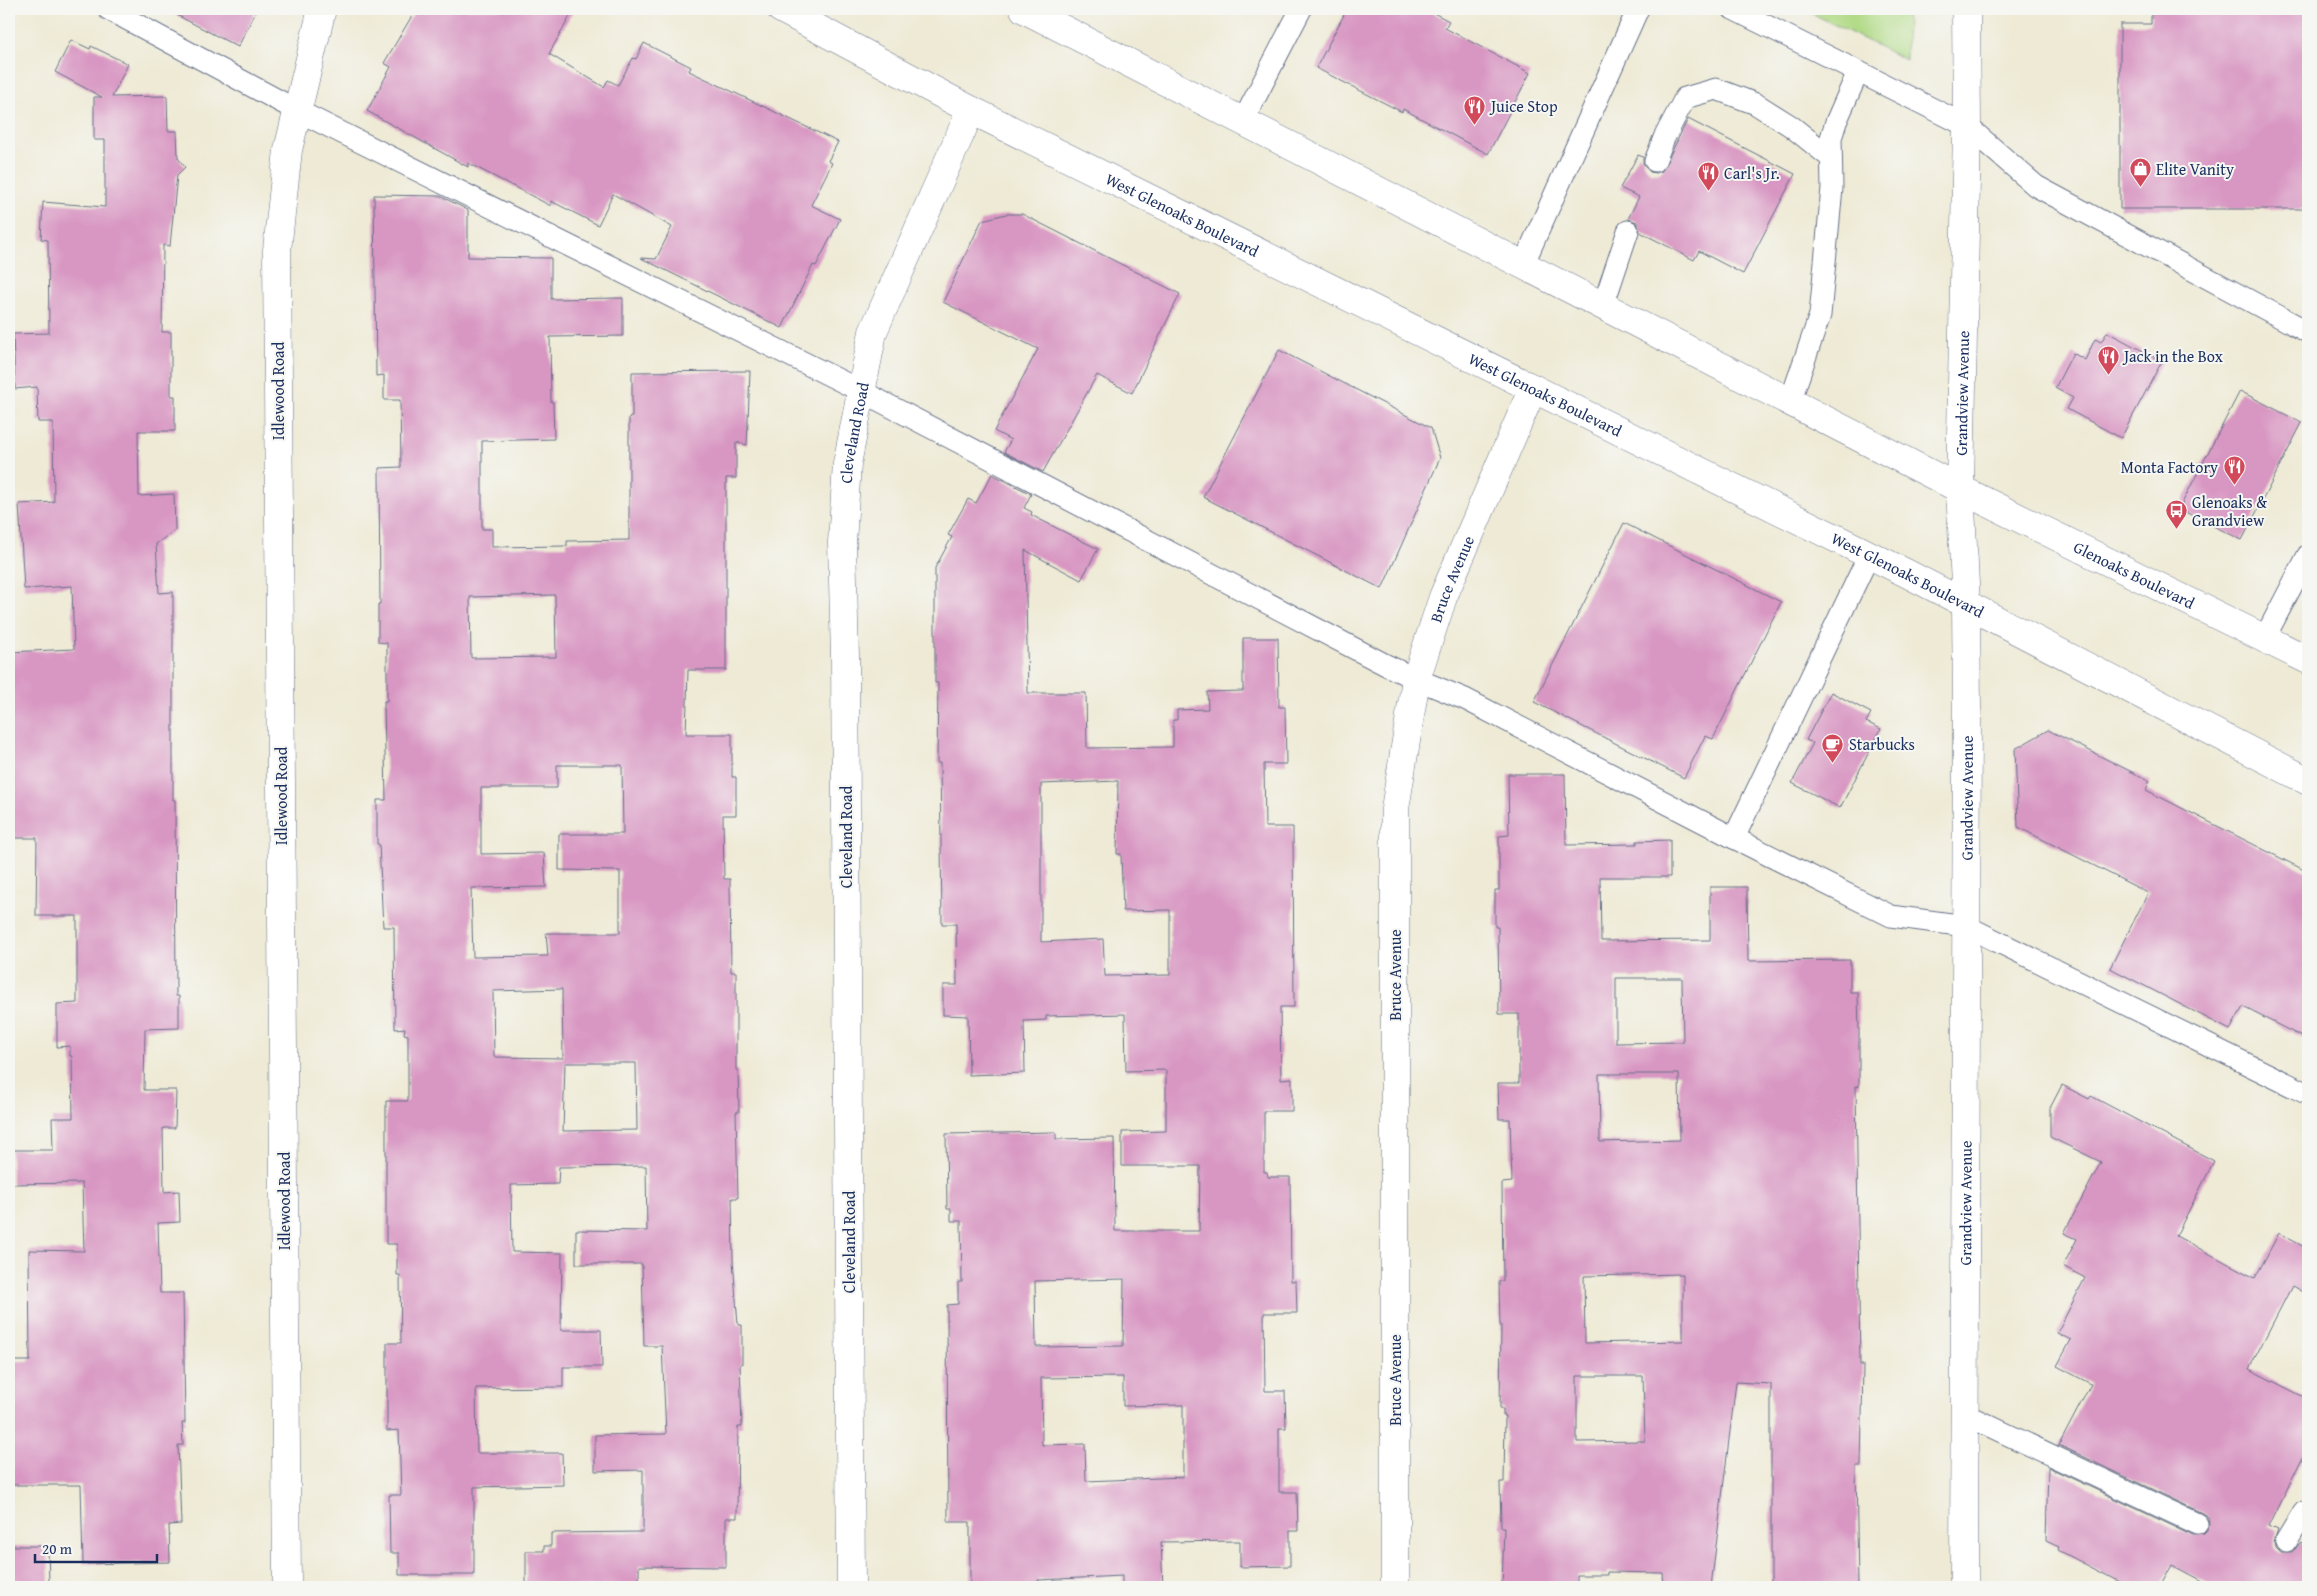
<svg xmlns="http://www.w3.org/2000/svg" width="2317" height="1596" viewBox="0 0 2317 1596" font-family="'Gentium Book Plus',serif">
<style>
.green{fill:#b0da85;stroke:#668472}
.building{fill:#d896c2;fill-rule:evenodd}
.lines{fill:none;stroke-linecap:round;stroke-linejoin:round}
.service-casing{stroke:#657088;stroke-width:23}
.minor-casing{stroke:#657088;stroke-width:29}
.tertiary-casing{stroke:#657088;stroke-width:29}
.secondary-casing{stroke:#657088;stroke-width:29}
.service{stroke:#fff;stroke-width:21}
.minor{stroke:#fff;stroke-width:28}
.tertiary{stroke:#fff;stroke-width:28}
.secondary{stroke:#fff;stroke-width:28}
.labels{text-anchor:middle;stroke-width:4;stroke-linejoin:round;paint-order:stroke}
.poi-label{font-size:16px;fill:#1b2f5e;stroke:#f6f6f2;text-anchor:start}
.street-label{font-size:16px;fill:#1b2f5e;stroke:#f6f6f2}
</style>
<rect width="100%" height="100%" fill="#f6f6f2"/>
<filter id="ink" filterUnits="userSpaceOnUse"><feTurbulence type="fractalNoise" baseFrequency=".02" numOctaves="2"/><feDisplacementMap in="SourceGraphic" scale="10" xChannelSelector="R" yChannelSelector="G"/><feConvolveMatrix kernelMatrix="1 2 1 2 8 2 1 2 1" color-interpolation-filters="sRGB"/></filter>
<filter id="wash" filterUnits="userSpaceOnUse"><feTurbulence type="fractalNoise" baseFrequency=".0096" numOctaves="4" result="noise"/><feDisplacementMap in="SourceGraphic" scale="20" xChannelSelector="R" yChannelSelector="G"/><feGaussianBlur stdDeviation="1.12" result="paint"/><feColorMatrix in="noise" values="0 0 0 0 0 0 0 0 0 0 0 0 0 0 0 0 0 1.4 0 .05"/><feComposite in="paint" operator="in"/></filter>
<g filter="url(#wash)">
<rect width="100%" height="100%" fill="#eeead5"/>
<polygon class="green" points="1803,9 1907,9 1906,60"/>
<g id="blocks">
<g class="building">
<polygon points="165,9 257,9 238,47"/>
<polygon points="416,9 574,9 549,54 604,87 608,80 618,85 633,58 636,59 644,43 691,67 689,71 838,142 828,161 832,163 811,205 840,219 816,266 813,265 782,328 641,258 656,259 672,227 613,194 598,225 551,201 551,206 468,163 468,167 367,111 391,67 384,63"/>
<polygon points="1347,9 1426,9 1449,21 1445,28 1530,73 1488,154 1403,109 1402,112 1316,68"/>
<polygon points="2151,9 2308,9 2308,209 2120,209 2120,24 2151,24"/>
<polygon points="71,40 90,49 91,46 128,64 112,97 167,96 168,131 177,131 178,158 185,167 177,175 170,246 163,245 162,332 171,332 171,396 175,396 175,431 138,431 139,496 174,494 175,530 156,544 159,593 173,592 173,800 175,800 176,996 179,996 179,1028 145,1029 144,1090 176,1090 175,1128 163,1128 164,1192 179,1191 180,1222 158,1223 160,1293 183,1293 185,1423 182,1423 183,1445 178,1445 181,1524 169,1525 170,1562 83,1564 81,1485 9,1485 9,1361 30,1361 29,1250 84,1251 82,1183 12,1184 11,1150 53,1150 52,1118 73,1118 72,1056 70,1056 70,1046 57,1047 57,1004 77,1003 77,916 36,916 37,838 9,838 9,652 74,649 72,586 24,589 19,504 54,502 53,422 38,422 37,387 15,389 13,334 49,333 48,240 41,239 43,202 105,207 105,140 94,140 94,97 102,97 55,72"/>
<polygon points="1688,119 1795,174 1743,274 1699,251 1694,260 1640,232 1637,222 1628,219 1639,197 1620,188 1638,155 1643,157 1643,163 1650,172 1656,173 1662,171"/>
<path d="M 374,195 L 440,196 L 468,210 L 468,257 L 551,258 L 551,299 L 623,298 L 623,336 L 550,337 L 551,402 L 553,402 L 554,439 L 482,441 L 482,529 L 492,529 L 492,547 L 567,546 L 567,541 L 629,540 L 629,417 L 632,417 L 632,372 L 750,371 L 747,445 L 736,442 L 736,478 L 726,478 L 726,670 L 688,670 L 686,734 L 732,734 L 732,777 L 736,777 L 736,815 L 723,815 L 724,879 L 730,879 L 731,972 L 736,972 L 736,1070 L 738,1070 L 739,1112 L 736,1112 L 738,1198 L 732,1198 L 733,1260 L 738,1325 L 742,1325 L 742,1364 L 740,1364 L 742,1427 L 738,1427 L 737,1518 L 726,1518 L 726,1567 L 639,1566 L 639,1587 L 526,1587 L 526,1551 L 544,1551 L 544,1546 L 551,1546 L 551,1533 L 643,1532 L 643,1470 L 595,1471 L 595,1435 L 666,1434 L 662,1346 L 644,1346 L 642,1264 L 576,1264 L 576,1230 L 647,1231 L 646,1166 L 559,1167 L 558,1184 L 511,1185 L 512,1252 L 562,1253 L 561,1330 L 601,1330 L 602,1367 L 563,1367 L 563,1387 L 476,1388 L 477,1453 L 562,1453 L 563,1485 L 474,1487 L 474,1575 L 399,1575 L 399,1553 L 390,1553 L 389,1495 L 401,1495 L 399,1430 L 387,1431 L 387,1343 L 401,1343 L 400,1275 L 397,1275 L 397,1244 L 386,1244 L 386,1101 L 408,1101 L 408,1035 L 404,1034 L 405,1028 L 395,1029 L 394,927 L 383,927 L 379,844 L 377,844 L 377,800 L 386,800 L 384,701 L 387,701 L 387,643 L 378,642 L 378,604 L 380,604 L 379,468 L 401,467 L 400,400 L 384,400 L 384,375 L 376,376 ZM 555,595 L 556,657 L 471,658 L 470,597 ZM 557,765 L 622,765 L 623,834 L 559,834 L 559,870 L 620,871 L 620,933 L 546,933 L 548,956 L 473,957 L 471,888 L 546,887 L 544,853 L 481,854 L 481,788 L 557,788 ZM 562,989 L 563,1058 L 494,1057 L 493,991 ZM 565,1063 L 636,1063 L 637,1130 L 563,1131 Z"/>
<polygon points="1006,214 1022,214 1180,294 1132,393 1097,375 1043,472 1004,452 1011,440 994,431 1038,349 943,302 982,220"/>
<polygon points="2107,332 2162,361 2121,438 2067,409 2073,398 2055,388 2073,353 2085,360 2095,339 2101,342"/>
<polygon points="1279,350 1431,428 1440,458 1382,589 1203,497"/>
<polygon points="2240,391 2302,423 2242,540 2179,509"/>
<path d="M 992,474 L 1031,494 L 1024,508 L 1032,512 L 1031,515 L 1098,549 L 1081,580 L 1025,550 L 1028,693 L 1086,693 L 1087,748 L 1173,747 L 1173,720 L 1177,720 L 1177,710 L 1208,709 L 1207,692 L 1243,691 L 1243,638 L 1278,638 L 1279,707 L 1285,707 L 1286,764 L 1264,764 L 1265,827 L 1293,827 L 1294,1007 L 1280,1007 L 1281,1079 L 1292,1078 L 1292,1111 L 1264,1111 L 1264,1172 L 1267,1172 L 1268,1177 L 1290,1177 L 1291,1281 L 1296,1281 L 1297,1313 L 1264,1313 L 1265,1391 L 1285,1391 L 1286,1428 L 1279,1428 L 1279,1492 L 1297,1492 L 1298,1531 L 1290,1531 L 1290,1566 L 1240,1567 L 1240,1541 L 1161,1542 L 1163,1587 L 1122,1587 L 1122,1576 L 1038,1580 L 1038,1587 L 970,1587 L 970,1522 L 948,1522 L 947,1305 L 958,1304 L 958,1282 L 962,1282 L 961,1221 L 951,1221 L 951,1209 L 947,1209 L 946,1134 L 1056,1132 L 1056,1139 L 1114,1138 L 1115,1231 L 1199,1231 L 1200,1166 L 1122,1166 L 1122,1132 L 1166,1131 L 1166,1070 L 1126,1071 L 1125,1014 L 1046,1016 L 1046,1020 L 1024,1021 L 1025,1073 L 969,1075 L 968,1016 L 943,1015 L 943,985 L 957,985 L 956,924 L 942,924 L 940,763 L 937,763 L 938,683 L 935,683 L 935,568 L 952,537 L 948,535 L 968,499 L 976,503 ZM 1118,781 L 1117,854 L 1121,854 L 1123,911 L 1170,910 L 1170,975 L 1105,976 L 1103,939 L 1041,942 L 1041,784 ZM 1124,1279 L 1123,1346 L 1036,1347 L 1035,1281 ZM 1123,1377 L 1123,1406 L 1183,1405 L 1183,1477 L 1086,1481 L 1085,1444 L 1042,1445 L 1041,1378 Z"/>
<polygon points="1624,523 1781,602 1713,739 1705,736 1684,778 1534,702"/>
<polygon points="1831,692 1871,713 1866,722 1881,729 1840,808 1792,783 1813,743 1806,740"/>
<polygon points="2048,730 2150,781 2146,790 2308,872 2308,1040 2243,1007 2230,1030 2110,968 2148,893 2018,827 2015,749"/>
<path d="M 1508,774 L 1565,774 L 1566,845 L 1637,844 L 1637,841 L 1670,840 L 1670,877 L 1600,877 L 1601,941 L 1710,940 L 1710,887 L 1747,887 L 1748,961 L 1850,960 L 1850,992 L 1858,992 L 1859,1032 L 1859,1087 L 1856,1086 L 1860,1365 L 1863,1365 L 1861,1466 L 1856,1466 L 1858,1586 L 1771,1584 L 1771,1384 L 1736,1382 L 1711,1587 L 1664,1587 L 1663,1573 L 1607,1572 L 1607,1575 L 1577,1575 L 1577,1587 L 1502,1587 L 1504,1527 L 1501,1527 L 1500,1482 L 1504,1482 L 1505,1416 L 1503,1416 L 1503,1409 L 1500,1409 L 1501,1325 L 1500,1325 L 1499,1281 L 1503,1281 L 1502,1183 L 1512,1182 L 1510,1119 L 1499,1119 L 1498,1083 L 1519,1083 L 1519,1014 L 1499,1014 L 1498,927 L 1495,927 L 1495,890 L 1499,890 L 1499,836 L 1509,835 ZM 1616,978 L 1682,978 L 1683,1042 L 1616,1043 ZM 1599,1074 L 1679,1074 L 1680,1140 L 1600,1142 ZM 1683,1274 L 1683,1341 L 1585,1343 L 1584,1276 ZM 1577,1376 L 1643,1376 L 1645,1441 L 1577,1442 Z"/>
<polygon points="2062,1085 2089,1099 2091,1096 2214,1161 2176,1236 2255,1278 2279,1233 2308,1249 2308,1295 2292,1286 2249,1369 2308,1399 2308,1446 2269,1526 2278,1530 2274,1542 2275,1548 2280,1553 2292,1553 2301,1542 2308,1546 2308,1587 2213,1587 2172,1565 2160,1587 2129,1587 2058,1550 2059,1547 2046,1541 2048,1467 2192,1535 2204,1534 2208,1530 2209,1523 2208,1517 2202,1513 2059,1445 2091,1384 2057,1366 2071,1340 2057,1333 2085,1278 2063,1266 2077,1239 2064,1233 2101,1162 2050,1137 2050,1108"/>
<polygon points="10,1546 48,1546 49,1584 44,1584 44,1587 11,1587"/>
</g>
</g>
</g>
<g filter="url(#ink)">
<use href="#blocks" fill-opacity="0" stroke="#657088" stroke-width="1"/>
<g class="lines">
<defs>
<g id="service">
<polyline points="108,9 298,111 861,391 1386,665 1416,679 1465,699 1734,838 1891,916 1966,926 2308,1094"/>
<polyline points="1733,9 1967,126 2036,186 2308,332"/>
<polyline points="1243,121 1301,9"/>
<polyline points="1655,161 1664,138 1685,98 1716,89 1756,104 1791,126 1831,158"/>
<polyline points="1523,265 1638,9"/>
<polyline points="1603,306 1628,231"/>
<polyline points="1790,402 1820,315 1832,188 1831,138 1836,122 1858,72"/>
<polyline points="2264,639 2308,555"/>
<polyline points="1734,838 1869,555"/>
<polyline points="1964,1414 2197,1524"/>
<polyline points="2286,1542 2304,1512 2308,1514"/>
</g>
<g id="minor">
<polyline points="287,1587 277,250 288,150 322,9"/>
<path id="s1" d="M 851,1587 L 845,657 L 842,543 L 847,464 L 873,332 L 971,110"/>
<path id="s2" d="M 1395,1587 L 1395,809 L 1416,679 L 1443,597 L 1533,388"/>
</g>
<g id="tertiary">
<path id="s3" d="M 1964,1587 L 1967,709 L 1966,603 L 1960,489 L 1967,126 L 1966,9"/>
</g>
<g id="secondary">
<path id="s4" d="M 781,9 L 971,110 L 1906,573 L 2308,781"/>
<path id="s5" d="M 1024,9 L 1960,489 L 2308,660"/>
</g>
</defs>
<use href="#service" class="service-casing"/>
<use href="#minor" class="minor-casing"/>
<use href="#tertiary" class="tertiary-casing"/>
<use href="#secondary" class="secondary-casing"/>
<use href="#service" class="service"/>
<use href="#minor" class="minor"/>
<use href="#tertiary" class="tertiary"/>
<use href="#secondary" class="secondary"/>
</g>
</g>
<defs>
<symbol id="restaurant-pin" viewBox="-11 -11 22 30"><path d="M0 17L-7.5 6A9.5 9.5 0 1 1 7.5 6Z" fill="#d1495b" stroke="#f6f6f2"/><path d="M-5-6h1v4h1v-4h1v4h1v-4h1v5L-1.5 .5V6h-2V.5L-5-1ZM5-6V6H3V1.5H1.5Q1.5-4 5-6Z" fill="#fff"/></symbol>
<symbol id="shop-pin" viewBox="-11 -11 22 30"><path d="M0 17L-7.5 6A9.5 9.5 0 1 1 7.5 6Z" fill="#d1495b" stroke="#f6f6f2"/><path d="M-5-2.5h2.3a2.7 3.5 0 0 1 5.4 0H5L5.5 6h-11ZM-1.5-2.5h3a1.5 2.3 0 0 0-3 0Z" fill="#fff"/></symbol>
<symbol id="bus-pin" viewBox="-11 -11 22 30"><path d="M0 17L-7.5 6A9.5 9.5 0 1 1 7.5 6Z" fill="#d1495b" stroke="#f6f6f2"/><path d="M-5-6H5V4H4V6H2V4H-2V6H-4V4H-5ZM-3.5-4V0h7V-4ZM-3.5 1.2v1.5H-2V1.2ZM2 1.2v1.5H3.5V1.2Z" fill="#fff"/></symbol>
<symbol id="cafe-pin" viewBox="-11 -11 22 30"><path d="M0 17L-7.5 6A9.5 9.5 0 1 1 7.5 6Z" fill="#d1495b" stroke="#f6f6f2"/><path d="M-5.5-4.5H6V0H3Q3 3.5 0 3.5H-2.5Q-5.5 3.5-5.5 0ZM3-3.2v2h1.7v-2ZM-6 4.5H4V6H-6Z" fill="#fff"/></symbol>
</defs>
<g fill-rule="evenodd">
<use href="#restaurant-pin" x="1462" y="94" width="25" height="34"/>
<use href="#shop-pin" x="2128" y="156" width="25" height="34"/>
<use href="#restaurant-pin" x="1696" y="160" width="25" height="34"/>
<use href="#restaurant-pin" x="2096" y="344" width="25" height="34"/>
<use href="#restaurant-pin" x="2222" y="454" width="25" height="34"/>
<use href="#bus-pin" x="2164" y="498" width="25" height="34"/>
<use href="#cafe-pin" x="1820" y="732" width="25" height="34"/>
</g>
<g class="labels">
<g class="poi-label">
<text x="1491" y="112">Juice Stop</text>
<text x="2156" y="175">Elite Vanity</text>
<text x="1724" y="179">Carl's Jr.</text>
<text x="2124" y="362">Jack in the Box</text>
<text x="2218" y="473" text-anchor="end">Monta Factory</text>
<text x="2192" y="508">Glenoaks &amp;<tspan x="2192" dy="18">Grandview</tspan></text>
<text x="1849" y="750">Starbucks</text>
</g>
<g class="street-label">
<text dy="6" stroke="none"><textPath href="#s4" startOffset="451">West Glenoaks Boulevard</textPath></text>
<text transform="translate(278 391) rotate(-90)" y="6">Idlewood Road</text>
<text dy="6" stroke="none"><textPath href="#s3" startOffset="1194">Grandview Avenue</textPath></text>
<text dy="6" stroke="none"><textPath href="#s4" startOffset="856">West Glenoaks Boulevard</textPath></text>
<text dy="6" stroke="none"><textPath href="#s1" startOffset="1155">Cleveland Road</textPath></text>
<text dy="6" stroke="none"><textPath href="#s4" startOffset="1261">West Glenoaks Boulevard</textPath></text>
<text dy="6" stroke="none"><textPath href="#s5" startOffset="1246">Glenoaks Boulevard</textPath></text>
<text dy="6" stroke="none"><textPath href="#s2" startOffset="1016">Bruce Avenue</textPath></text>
<text transform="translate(281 796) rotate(-90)" y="6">Idlewood Road</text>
<text dy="6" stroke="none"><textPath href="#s3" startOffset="789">Grandview Avenue</textPath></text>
<text transform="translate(846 837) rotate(-90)" y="6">Cleveland Road</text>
<text transform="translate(1395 975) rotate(-90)" y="6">Bruce Avenue</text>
<text transform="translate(284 1201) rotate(-90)" y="6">Idlewood Road</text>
<text dy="6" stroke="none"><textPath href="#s3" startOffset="384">Grandview Avenue</textPath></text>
<text transform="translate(849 1242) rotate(-90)" y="6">Cleveland Road</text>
<text transform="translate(1395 1380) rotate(-90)" y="6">Bruce Avenue</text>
</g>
</g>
<rect width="2317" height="1596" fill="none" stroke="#f6f6f2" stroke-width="30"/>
<path d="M35 1554v8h122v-8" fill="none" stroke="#1b2f5e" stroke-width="2.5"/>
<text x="42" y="1554" font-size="15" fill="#1b2f5e" stroke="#f6f6f2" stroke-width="4" paint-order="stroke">20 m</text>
</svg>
